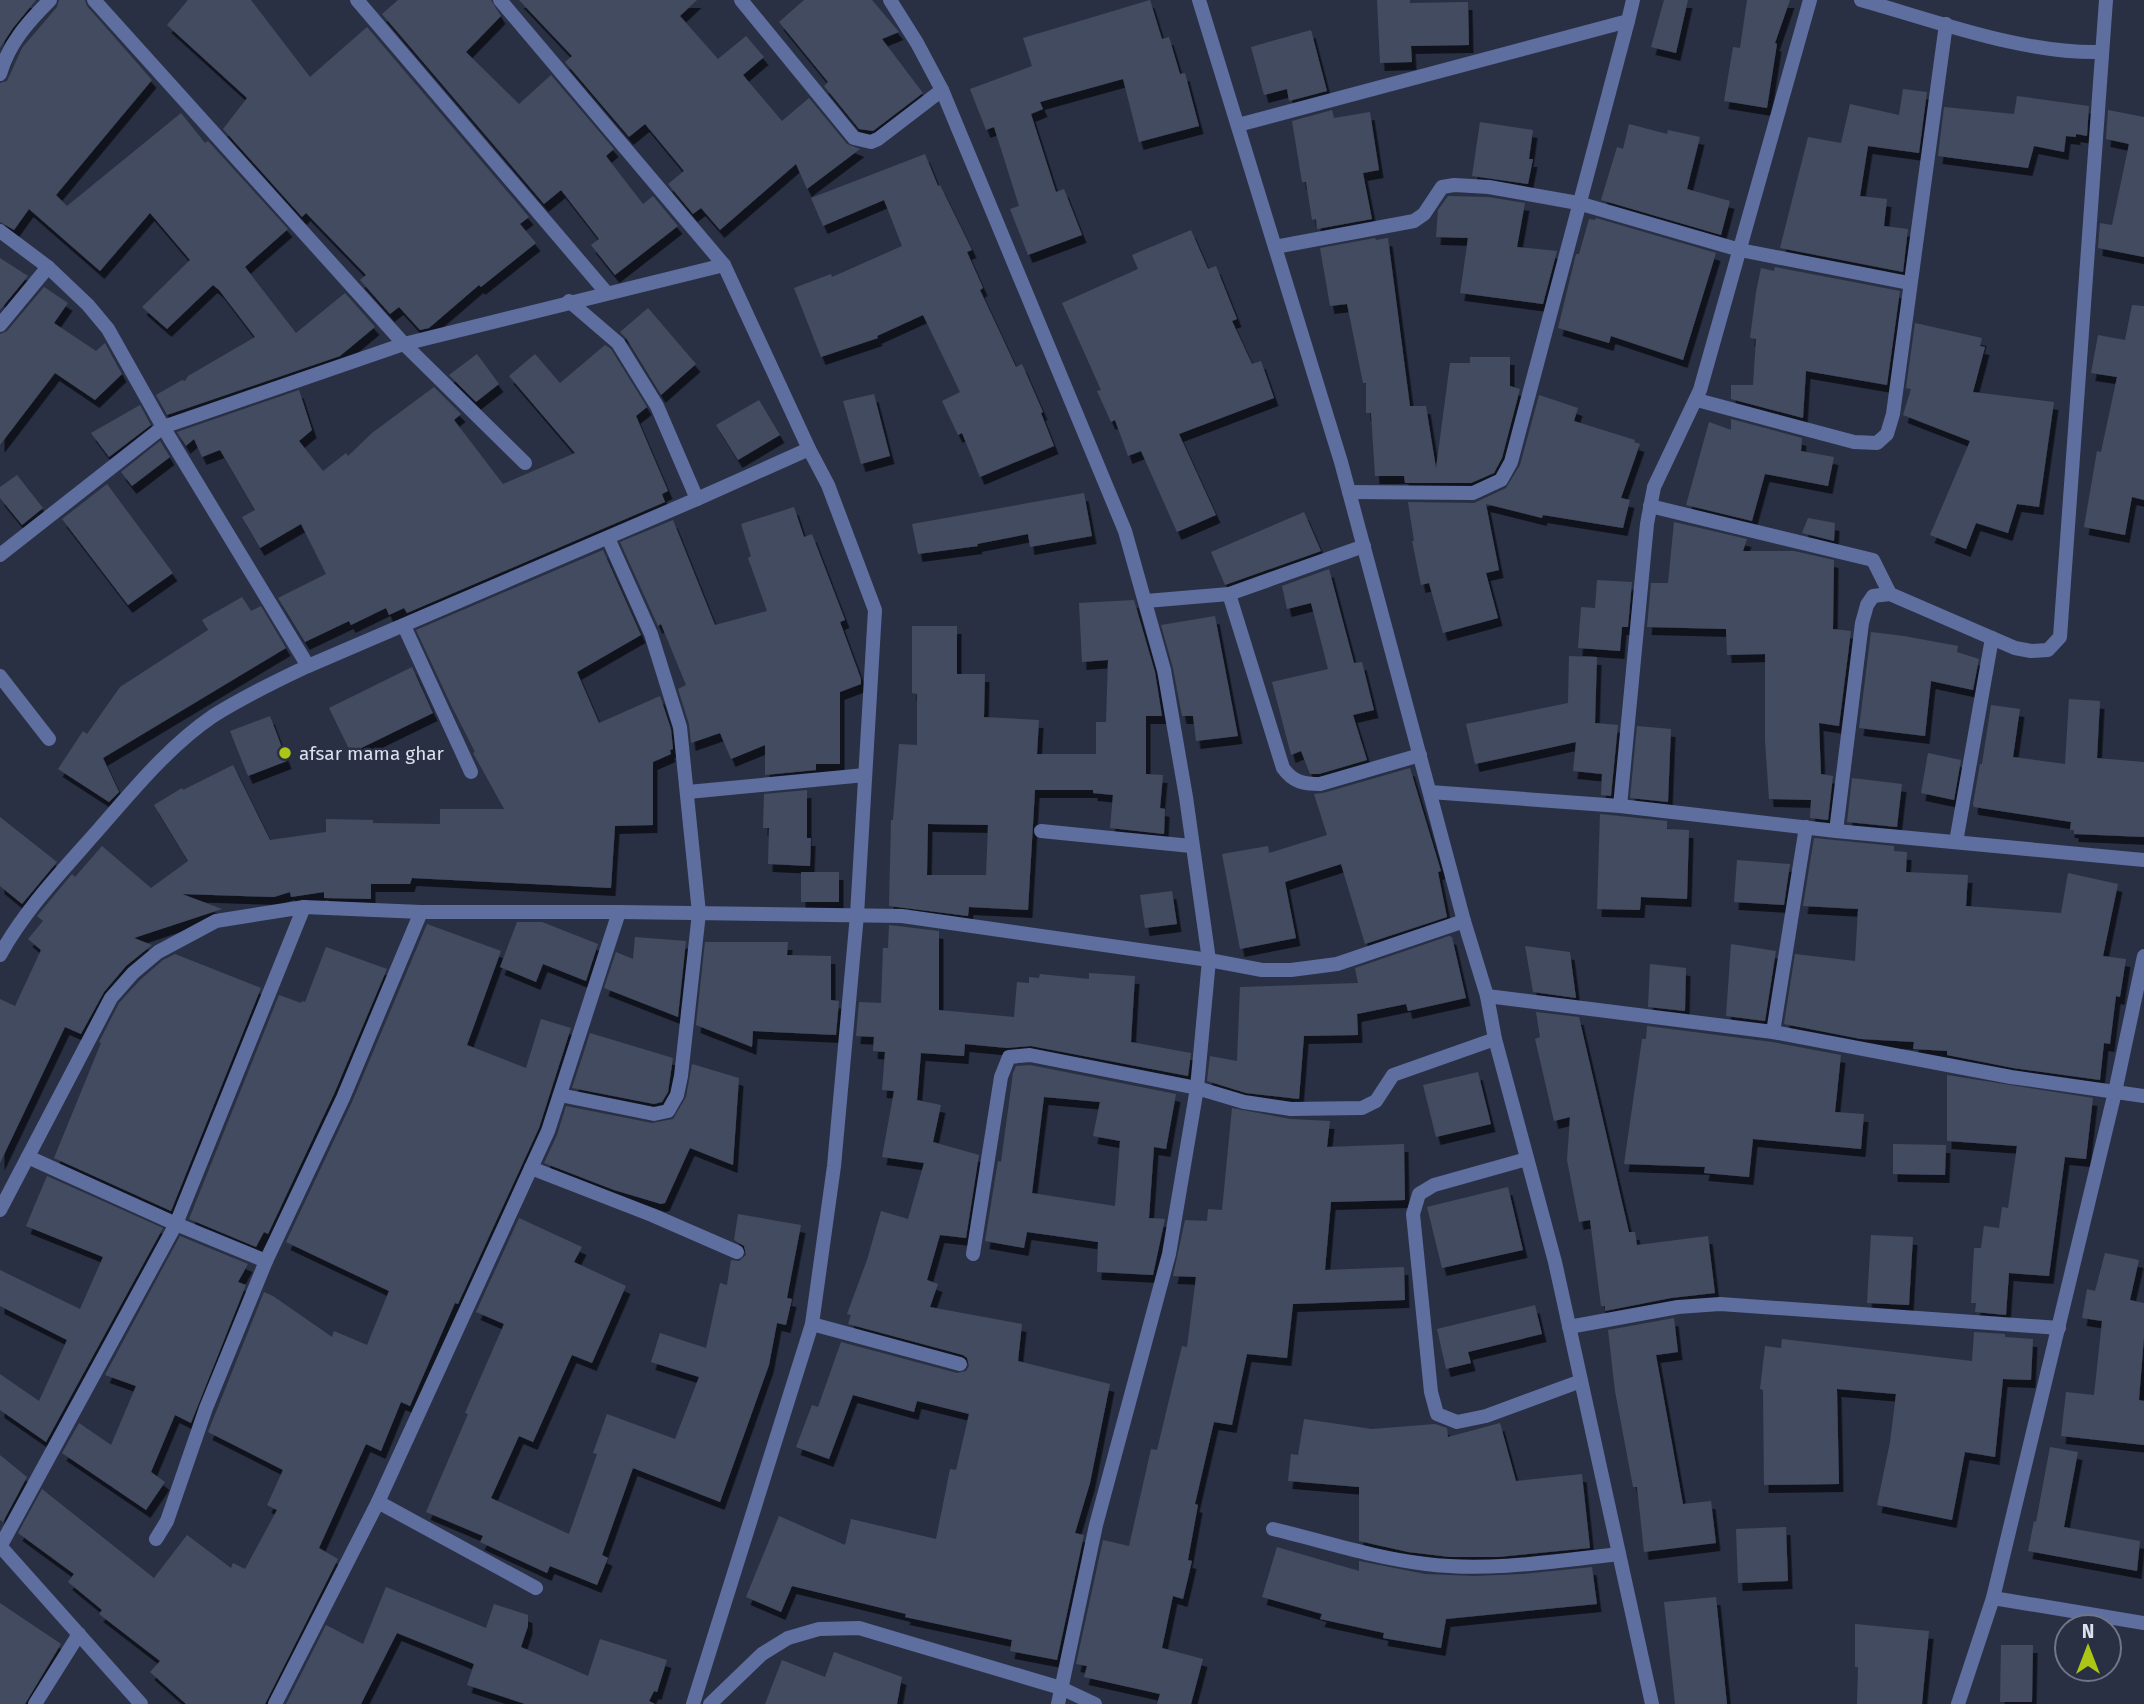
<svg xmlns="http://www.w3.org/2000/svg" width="2144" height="1704" viewBox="0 0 2144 1704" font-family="'Fira Sans',sans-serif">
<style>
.building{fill:#434b60;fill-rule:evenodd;filter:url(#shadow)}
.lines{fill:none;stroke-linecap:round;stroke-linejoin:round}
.minor{stroke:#5e6e9f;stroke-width:14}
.poi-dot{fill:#abc614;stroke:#293044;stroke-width:2.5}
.labels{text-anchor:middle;stroke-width:5;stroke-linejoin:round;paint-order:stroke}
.poi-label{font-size:19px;fill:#dbe0ed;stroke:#293044;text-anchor:start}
</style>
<defs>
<filter id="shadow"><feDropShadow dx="4.5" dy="8" stdDeviation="0" flood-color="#0009"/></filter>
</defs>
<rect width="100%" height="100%" fill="#293044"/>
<g class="building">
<polygon points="0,0 36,0 13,28 0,48"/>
<polygon points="59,0 85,0 87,6 152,80 56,195 67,206 181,113 205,143 208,141 288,229 245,267 296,333 345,293 375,327 340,356 167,415 156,395 182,380 185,381 188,376 255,337 219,290 213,285 167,329 142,307 190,260 150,213 100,271 29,209 14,230 0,222 0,83 7,81 22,48 57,7"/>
<polygon points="188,0 251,0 310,77 367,27 529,217 520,224 536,243 481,287 479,285 429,328 420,330 399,307 390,314 360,280 366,275 306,213 302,217 223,129 247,98 167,25"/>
<polygon points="398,0 491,0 501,16 466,52 519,104 551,75 614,149 606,156 643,204 653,196 678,226 615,275 591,245 599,239 561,190 544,204 382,14"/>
<polygon points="519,0 697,0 680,16 718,59 746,36 764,57 743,75 782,121 809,98 847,144 860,149 807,189 796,164 720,230 701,208 693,214 668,184 684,171 645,124 629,137 565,62 572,56"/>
<polygon points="804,0 872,0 899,32 882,39 923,93 873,131 859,129 824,86 828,82 779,22"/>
<polygon points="1150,0 1162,39 1169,37 1180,74 1185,73 1199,126 1139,142 1123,79 1040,102 1043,109 1031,114 1056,192 1064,189 1082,235 1028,255 1010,209 1019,206 994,127 986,130 970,89 1032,66 1023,38"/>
<polygon points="1377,0 1410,0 1410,3 1468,2 1469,45 1411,46 1412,62 1380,63"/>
<polygon points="1664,0 1688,0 1676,53 1651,47"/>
<polygon points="1747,0 1790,0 1775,43 1777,44 1767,108 1724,101 1733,47 1740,48"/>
<polygon points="1311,30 1327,91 1289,101 1287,89 1264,95 1251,47"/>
<polygon points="1903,89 1927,92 1919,153 1868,146 1860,196 1887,199 1884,226 1908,229 1903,272 1780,248 1808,137 1841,143 1850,104 1899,115"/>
<polygon points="2017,96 2089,106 2087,136 2076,134 2076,137 2066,136 2064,152 2034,146 2028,168 1938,156 1944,107 2014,114"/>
<polygon points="1332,110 1334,118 1370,112 1379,170 1363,173 1372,219 1317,229 1316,219 1312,220 1306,182 1302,182 1292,121"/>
<polygon points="2108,110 2144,117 2144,257 2098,248 2100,223 2112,225 2129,144 2106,139"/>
<polygon points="1480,122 1533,130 1529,159 1533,159 1528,184 1472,176"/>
<polygon points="1629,124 1667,134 1668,130 1700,137 1687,189 1730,201 1721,235 1601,200 1617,147 1623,149"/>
<polygon points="925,154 938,186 940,185 972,250 967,252 983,288 980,290 1016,367 1022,364 1043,412 1041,413 1054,446 980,477 962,433 958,435 942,401 960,392 923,315 877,336 878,338 821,357 794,288 831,274 832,277 902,246 884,200 823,226 811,198"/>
<polygon points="1448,196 1488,197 1525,203 1517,247 1557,251 1543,304 1460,293 1468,238 1436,237 1438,210"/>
<polygon points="1596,218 1716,253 1683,360 1611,336 1609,343 1558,328 1576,254 1579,254 1589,219 1595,220"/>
<polygon points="1191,230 1208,269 1216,266 1237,319 1232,321 1252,364 1261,361 1274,398 1179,434 1216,515 1177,532 1141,451 1128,456 1115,420 1111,422 1097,391 1101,390 1062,303 1138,269 1132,255"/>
<polygon points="1375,238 1376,240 1388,238 1410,406 1426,406 1436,468 1450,363 1470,363 1470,357 1510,357 1510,386 1520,389 1502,458 1494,473 1471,483 1405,483 1404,476 1375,476 1371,413 1366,413 1366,383 1363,383 1347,304 1330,306 1320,248"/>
<polygon points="0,258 28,276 0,310"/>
<polygon points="1775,267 1900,291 1887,385 1806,371 1803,418 1731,399 1731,385 1753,385 1756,339 1750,338 1756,292 1761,268 1774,271"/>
<polygon points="44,287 68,303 54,323 96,351 105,343 122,374 95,400 55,373 0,445 0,334 7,331"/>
<polygon points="2132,305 2144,306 2144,500 2132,497 2125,535 2084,527 2097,451 2101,452 2117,377 2091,373 2098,335 2125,340"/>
<polygon points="648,308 696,364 661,395 626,338 620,332"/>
<polygon points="1915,323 1982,338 1980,346 1985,347 1973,392 2054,402 2039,507 2017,504 2008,533 1976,523 1966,549 1930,535 1970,441 1903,415 1911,389 1906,388"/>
<polygon points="605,345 611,349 647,407 636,416 668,491 662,494 665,502 407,613 404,608 389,615 386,608 351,625 349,621 305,642 278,598 326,574 301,524 260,548 242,517 255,510 220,450 202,457 194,439 186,446 177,432 299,390 312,430 299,441 323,471 346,453 348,456 372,433 434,387 461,414 454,420 503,484 575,453 509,376 535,354 560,383"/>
<polygon points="477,354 499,384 476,402 449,375"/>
<polygon points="874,394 890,456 861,464 843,401"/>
<polygon points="1539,395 1578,408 1574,421 1635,440 1634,442 1640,444 1621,498 1630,500 1623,528 1543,515 1542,518 1486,504 1499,570 1486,573 1498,618 1443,633 1429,583 1421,585 1412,541 1414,541 1408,502 1474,503 1506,488 1520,465"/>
<polygon points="759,400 780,435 738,460 716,425"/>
<polygon points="140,405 151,425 109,457 91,433"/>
<polygon points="1731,419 1802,438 1801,451 1834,457 1828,486 1765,474 1752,521 1686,505 1709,422 1731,430"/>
<polygon points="160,441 170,457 132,486 121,472"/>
<polygon points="17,475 43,508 22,525 0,498 0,487"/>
<polygon points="107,484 173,573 128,605 62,519"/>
<polygon points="1084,493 1092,536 1030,547 1028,534 977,544 978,546 918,554 912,524"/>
<polygon points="794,507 804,537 812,534 845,620 840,622 861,679 861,684 840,692 840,764 816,764 816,770 765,775 765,745 731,759 720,733 691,743 689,724 678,689 686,685 661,624 658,626 620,542 673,520 715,625 767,611 748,558 751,556 741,524"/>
<polygon points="1304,512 1321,551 1225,585 1211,552"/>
<polygon points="1808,518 1835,523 1834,541 1802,533"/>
<polygon points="1674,522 1747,539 1743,551 1794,551 1834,560 1833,629 1851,631 1839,726 1819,723 1821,774 1833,776 1828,820 1810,818 1811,800 1769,799 1765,740 1765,654 1727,655 1726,629 1647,627 1651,583 1668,583"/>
<polygon points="603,550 641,635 577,672 599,723 660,696 671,729 673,749 670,750 671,754 653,762 653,825 615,826 611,888 412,878 410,884 371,884 371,899 324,898 324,892 291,897 290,892 274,897 182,894 222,909 134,938 152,945 126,966 104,992 81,1034 65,1027 0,1163 0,999 15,1006 41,950 28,939 43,921 37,916 72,874 75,877 102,846 151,888 188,861 154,805 182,788 183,790 233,765 270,840 326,832 326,819 373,820 373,823 440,824 440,809 504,809 473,753 475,752 451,705 416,630"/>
<polygon points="1329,569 1354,663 1362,662 1374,710 1353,715 1367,760 1319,774 1310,774 1301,751 1291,755 1272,682 1328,669 1311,603 1287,609 1282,586"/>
<polygon points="1597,580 1632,582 1628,627 1622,627 1620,651 1578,648 1581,607 1595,608"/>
<polygon points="242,597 251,611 261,606 286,648 103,758 119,792 109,802 58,769 83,731 87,734 120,687 208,630 202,620"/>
<path d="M 1134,600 L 1155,672 L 1162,716 L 1146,716 L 1146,774 L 1163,775 L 1160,808 L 1165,809 L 1164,834 L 1110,828 L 1113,795 L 1093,793 L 1093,790 L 1035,790 L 1028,910 L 969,907 L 968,916 L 889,906 L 891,820 L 893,820 L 899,744 L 917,745 L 917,694 L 912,693 L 912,626 L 957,626 L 957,674 L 985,674 L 984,717 L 1039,720 L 1037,754 L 1096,754 L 1096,722 L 1106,722 L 1108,660 L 1082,662 L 1079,603 ZM 928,824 L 988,825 L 986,875 L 927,875 Z"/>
<polygon points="1215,616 1238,736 1196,741 1193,716 1182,716 1173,668 1161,625"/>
<polygon points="1871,632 1904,636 1958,646 1957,652 1979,659 1973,690 1931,681 1925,736 1859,728"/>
<polygon points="1569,656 1597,657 1595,723 1618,725 1611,796 1601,795 1602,774 1573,771 1576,742 1475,764 1466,724 1568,703"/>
<polygon points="412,667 433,713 351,753 329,708"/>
<polygon points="2069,699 2100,701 2097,758 2144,762 2144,837 2074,834 2074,830 2070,830 2071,822 1974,807 1973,804 1980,764 1982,764 1991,705 2020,709 2013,757 2065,764"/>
<polygon points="270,716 287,761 248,776 230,731"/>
<polygon points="1637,726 1671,729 1668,802 1630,798"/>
<polygon points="1928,753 1961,760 1954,800 1921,793"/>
<polygon points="1410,768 1441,871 1438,872 1447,917 1365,944 1341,864 1285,882 1296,938 1240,949 1222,854 1268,846 1269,853 1327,835 1314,794 1323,793"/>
<polygon points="1852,778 1902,784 1897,827 1847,822"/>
<polygon points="807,790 807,838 811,838 810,866 768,864 769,828 763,828 764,794"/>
<polygon points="1600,814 1667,821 1667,829 1689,830 1687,899 1641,897 1640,910 1597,909"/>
<polygon points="0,817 57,862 22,904 0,886"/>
<polygon points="1814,838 1894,846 1894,851 1907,852 1906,872 1968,875 1966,906 2061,913 2068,873 2118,884 2103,956 2126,959 2120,997 2116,996 2110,1044 2104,1043 2100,1080 2013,1068 1947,1055 1947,1051 1913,1049 1914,1042 1861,1039 1784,1024 1795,954 1855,961 1858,909 1803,906"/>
<polygon points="1737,860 1790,864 1784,905 1734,902"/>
<rect x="801" y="872" width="38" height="30"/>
<polygon points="1172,891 1177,924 1145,928 1140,895"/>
<polygon points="517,922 542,922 598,944 586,981 543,964 536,982 500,967"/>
<polygon points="427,924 501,951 467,1045 526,1068 541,1019 571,1028 539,1128 458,1304 455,1303 410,1406 401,1402 381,1451 366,1444 319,1548 338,1559 265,1704 186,1704 150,1672 160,1661 99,1614 102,1610 68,1582 74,1574 18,1533 42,1489 154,1578 187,1535 231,1568 233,1563 245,1569 277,1510 267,1505 283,1470 208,1432 264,1292 273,1296 332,1337 334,1331 367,1345 389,1291 286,1242 352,1102"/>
<polygon points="889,925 939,931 939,1010 1014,1017 1017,982 1029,983 1029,977 1039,978 1040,974 1089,979 1089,973 1135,976 1131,1042 1191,1053 1188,1076 1031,1046 1007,1048 965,1044 964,1056 921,1053 917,1100 941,1105 933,1142 979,1155 966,1238 940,1235 927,1280 938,1284 930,1307 1022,1324 1018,1361 1110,1384 1090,1483 1075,1533 1084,1535 1057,1660 1010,1651 1012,1640 905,1617 906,1614 792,1586 781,1612 746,1597 779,1516 845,1545 851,1519 936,1539 950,1469 956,1470 969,1414 917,1401 914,1412 853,1395 829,1459 796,1447 812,1405 818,1407 841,1342 957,1373 966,1371 969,1366 967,1358 963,1355 848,1324 851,1315 847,1314 867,1260 881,1211 908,1219 924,1163 882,1157 894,1091 882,1090 885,1052 873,1051 874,1037 856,1036 859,1002 881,1003 883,948 888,948"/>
<polygon points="1449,936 1452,937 1466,998 1408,1011 1406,1004 1357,1014 1358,1035 1304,1036 1299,1099 1246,1093 1207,1081 1210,1056 1237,1061 1240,987 1358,983 1355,968"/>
<polygon points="635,937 686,941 678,1017 604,988 616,952 633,959"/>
<polygon points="705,942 788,942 787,955 831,956 831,1000 839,1001 836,1035 753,1031 752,1047 696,1025"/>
<polygon points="1731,944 1776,951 1765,1021 1726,1016"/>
<polygon points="1525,946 1570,952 1576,998 1533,992"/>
<polygon points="326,947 387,969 334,1094 268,1234 264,1232 256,1247 189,1219 279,995 301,1003 302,1001 305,1002"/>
<polygon points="175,954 261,988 171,1211 54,1158 101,1043 99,1042 119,1003 140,980 163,960"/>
<polygon points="1650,964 1686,968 1685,1011 1648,1007"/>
<polygon points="1536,1012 1579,1017 1629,1232 1635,1232 1637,1245 1708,1236 1715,1293 1671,1298 1605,1311 1605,1306 1601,1306 1590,1220 1579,1222 1567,1160 1570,1117 1554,1121 1535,1039 1540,1037"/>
<polygon points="1647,1026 1772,1042 1841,1055 1835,1112 1864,1114 1861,1149 1753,1139 1749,1177 1704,1173 1705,1167 1624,1164 1642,1039 1646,1039"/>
<polygon points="590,1033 673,1058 668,1092 662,1102 654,1104 572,1088"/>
<polygon points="692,1064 739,1078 733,1165 690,1148 665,1203 661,1204 614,1190 544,1163 557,1135 566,1106 652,1123 673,1119 686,1097"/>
<path d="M 1030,1065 L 1176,1094 L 1166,1149 L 1154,1147 L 1149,1218 L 1165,1219 L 1153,1275 L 1097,1272 L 1098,1242 L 1027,1232 L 1024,1248 L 985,1241 L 998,1161 L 1001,1162 L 1013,1073 L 1016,1066 ZM 1044,1097 L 1100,1102 L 1093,1136 L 1120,1141 L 1115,1206 L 1032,1193 Z"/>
<polygon points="1478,1072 1491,1124 1436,1137 1423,1085"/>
<polygon points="1947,1075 2093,1098 2086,1159 2065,1157 2049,1276 2009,1273 2006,1315 1975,1312 1976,1303 1971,1303 1974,1248 1981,1248 1984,1226 1999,1228 2002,1207 2008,1208 2017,1146 1947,1141"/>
<polygon points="1232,1108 1290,1119 1330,1121 1327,1147 1404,1144 1405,1200 1331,1202 1325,1270 1404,1267 1405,1300 1293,1304 1287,1358 1247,1354 1232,1425 1214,1422 1195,1504 1198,1505 1188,1560 1192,1561 1183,1599 1173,1596 1162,1648 1203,1659 1191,1704 1157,1704 1160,1694 1084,1677 1087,1666 1076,1664 1103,1540 1129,1546 1151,1449 1157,1450 1182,1346 1187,1347 1196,1277 1173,1276 1185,1220 1207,1221 1208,1209 1222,1210"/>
<polygon points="1893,1144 1946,1145 1945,1175 1893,1174"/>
<polygon points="47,1176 163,1228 46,1442 0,1410 0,1374 39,1401 67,1340 0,1306 0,1270 80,1309 103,1257 26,1226"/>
<polygon points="1508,1187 1523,1250 1442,1268 1427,1207"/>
<polygon points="738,1214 801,1225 787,1298 792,1299 786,1325 777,1323 769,1365 720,1502 633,1468 602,1555 608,1558 597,1585 550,1566 547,1573 480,1542 483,1536 426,1512 468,1414 465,1413 504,1324 476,1312 519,1218 582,1247 574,1262 626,1286 592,1363 572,1355 533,1442 519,1436 491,1498 569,1534 597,1454 593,1453 607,1414 675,1439 699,1377 651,1362 660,1333 706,1348 720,1283 727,1285 731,1260 739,1261 746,1255 744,1246 734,1240"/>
<polygon points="1871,1235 1913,1237 1909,1305 1867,1303"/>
<polygon points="180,1236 248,1264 238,1282 246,1285 191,1423 175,1415 151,1472 165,1482 146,1510 62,1453 79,1423 111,1445 136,1386 105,1375"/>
<polygon points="2105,1253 2139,1260 2130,1300 2144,1303 2144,1337 2139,1400 2144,1401 2144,1445 2061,1436 2066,1392 2094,1395 2102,1321 2082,1318 2087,1289 2095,1291"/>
<polygon points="1535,1305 1542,1334 1468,1352 1471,1363 1446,1369 1437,1329"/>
<polygon points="1674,1318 1678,1352 1656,1355 1683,1504 1711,1501 1716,1543 1644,1552 1637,1487 1633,1487 1615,1391 1608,1330"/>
<polygon points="1974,1332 2005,1334 2005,1337 2033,1339 2031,1380 2003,1379 1995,1457 1965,1452 1952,1520 1877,1505 1890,1442 1896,1394 1837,1389 1839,1484 1764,1485 1763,1390 1760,1389 1765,1346 1781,1348 1782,1339 1972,1361"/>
<polygon points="1304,1419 1372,1429 1435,1424 1447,1428 1448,1437 1500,1423 1516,1481 1582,1474 1590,1548 1498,1557 1450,1557 1408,1552 1359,1541 1359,1487 1288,1481 1291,1454 1298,1455"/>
<polygon points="2050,1447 2078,1452 2064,1527 2140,1541 2137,1571 2028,1551 2034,1521 2036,1522"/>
<polygon points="0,1455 27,1477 3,1522 0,1520"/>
<polygon points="1786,1527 1788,1581 1738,1583 1736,1529"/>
<polygon points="1277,1547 1359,1571 1359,1561 1425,1574 1474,1576 1523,1574 1592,1567 1597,1604 1446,1619 1441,1648 1383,1638 1384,1633 1320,1619 1322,1614 1262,1597"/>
<polygon points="386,1587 486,1628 494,1604 528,1615 528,1626 521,1647 588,1676 600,1639 667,1660 657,1692 654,1691 649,1701 655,1704 525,1704 467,1685 474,1664 397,1633 361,1704 286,1704 326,1625 363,1644"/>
<polygon points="1716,1597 1727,1704 1675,1704 1664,1602"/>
<polygon points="0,1603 61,1644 25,1704 0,1704"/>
<polygon points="1855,1624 1929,1631 1922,1704 1857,1704 1858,1667 1855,1667"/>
<polygon points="2001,1645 2033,1645 2032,1702 2000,1702"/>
<polygon points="834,1652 902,1677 897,1704 765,1704 782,1660 825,1677"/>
</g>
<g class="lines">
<g class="minor">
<polyline points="94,0 404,344 525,463"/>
<polyline points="357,0 606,292"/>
<polyline points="500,0 724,265 809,449 828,485 875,610 857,915 834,1166 812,1324 693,1704"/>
<polyline points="741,0 854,138 871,142 878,139 942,90"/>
<polyline points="890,0 917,43 942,90 1125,531 1164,670 1186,797 1209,960 1197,1088 1169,1254 1096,1525 1058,1704"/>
<polyline points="1199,0 1341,462 1464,921 1487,996 1495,1039 1555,1262 1652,1704"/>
<path d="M 1861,0 C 1936,21 2023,54 2101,52"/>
<path d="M 0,74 C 9,43 28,22 50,0"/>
<polyline points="1238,125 1628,21 1633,0"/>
<polyline points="0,231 48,267 88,305 108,329 163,427 308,666 697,499 809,449"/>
<polyline points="1275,247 1414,221 1424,214 1442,187 1454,185 1489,187 1578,203 1740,250 1909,283"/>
<polyline points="569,301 618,343 657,406 697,499"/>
<polyline points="0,325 48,267"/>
<polyline points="1697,400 1854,442 1877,443 1887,434 1893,414 1946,24"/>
<polyline points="1349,492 1473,493 1501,480 1511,462 1628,21"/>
<polyline points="1650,506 1873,560 1890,594"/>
<polyline points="0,555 163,427 404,344 724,265"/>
<path d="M 1229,594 L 1283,768 C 1293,782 1303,784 1320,784 L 1420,755"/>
<polyline points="1146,601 1229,594 1364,546"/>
<polyline points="404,626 471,772"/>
<polyline points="0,676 49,739"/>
<polyline points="688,792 865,775"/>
<polyline points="1430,792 1620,806 1836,831 2144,860"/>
<polyline points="1620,806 1647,524 1654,487 1700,390 1810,0"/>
<polyline points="1041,831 1191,846"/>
<polyline points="1836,831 1862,623 1867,605 1873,596 1890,594 2015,648 2031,651 2048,650 2060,637 2106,0"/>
<polyline points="1956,842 1992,638"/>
<path d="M 0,955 C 26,908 64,869 99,829 C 134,789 169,746 213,716 C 243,697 276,681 308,666"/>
<polyline points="1487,996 1773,1032 2011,1077 2144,1096"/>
<polyline points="1773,1032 1806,827"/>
<polyline points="560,1095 654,1114 668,1111 677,1095 681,1076 699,913 680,727 651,634 608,538"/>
<polyline points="28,1157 176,1224 266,1261"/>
<polyline points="1527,1159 1434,1185 1419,1194 1413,1214 1431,1392 1437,1414 1457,1422 1486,1416 1581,1381"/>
<polyline points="531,1168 652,1215 737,1252"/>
<polyline points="0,1210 111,998 133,973 158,952 216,921 304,907 421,912 619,912 902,916 1209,960 1262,970 1291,970 1337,964 1464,921"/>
<polyline points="973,1254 1001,1077 1009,1057 1030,1055 1197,1088 1244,1102 1291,1109 1362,1108 1376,1101 1393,1075 1495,1039"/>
<polyline points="812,1324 960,1364"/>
<polyline points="1569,1327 1678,1307 1720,1304 2059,1328"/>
<polyline points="378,1502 536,1588"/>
<path d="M 1273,1529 C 1323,1541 1374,1558 1426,1564 C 1489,1572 1556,1561 1619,1554"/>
<polyline points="156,1539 167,1521 206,1408 266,1261 343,1098 421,912"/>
<polyline points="0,1546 141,1704"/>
<polyline points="0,1547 176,1224 304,907"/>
<polyline points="1993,1598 2144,1623"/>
<polyline points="35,1704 79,1634"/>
<polyline points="275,1704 378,1502 548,1131 619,912"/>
<polyline points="710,1704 762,1654 788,1638 819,1629 859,1628 1061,1688 1095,1704"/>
<polyline points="1958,1704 1993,1598 2115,1092 2144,956"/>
</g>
</g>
<circle class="poi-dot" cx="285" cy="753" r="7"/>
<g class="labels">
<g class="poi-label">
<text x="299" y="760">afsar mama ghar</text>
</g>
</g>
<g transform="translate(2088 1648)"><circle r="33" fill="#293044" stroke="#707688" stroke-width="2"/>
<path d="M0-5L12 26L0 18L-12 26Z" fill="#abc614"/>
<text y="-10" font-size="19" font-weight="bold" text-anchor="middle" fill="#dbe0ed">N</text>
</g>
</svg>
